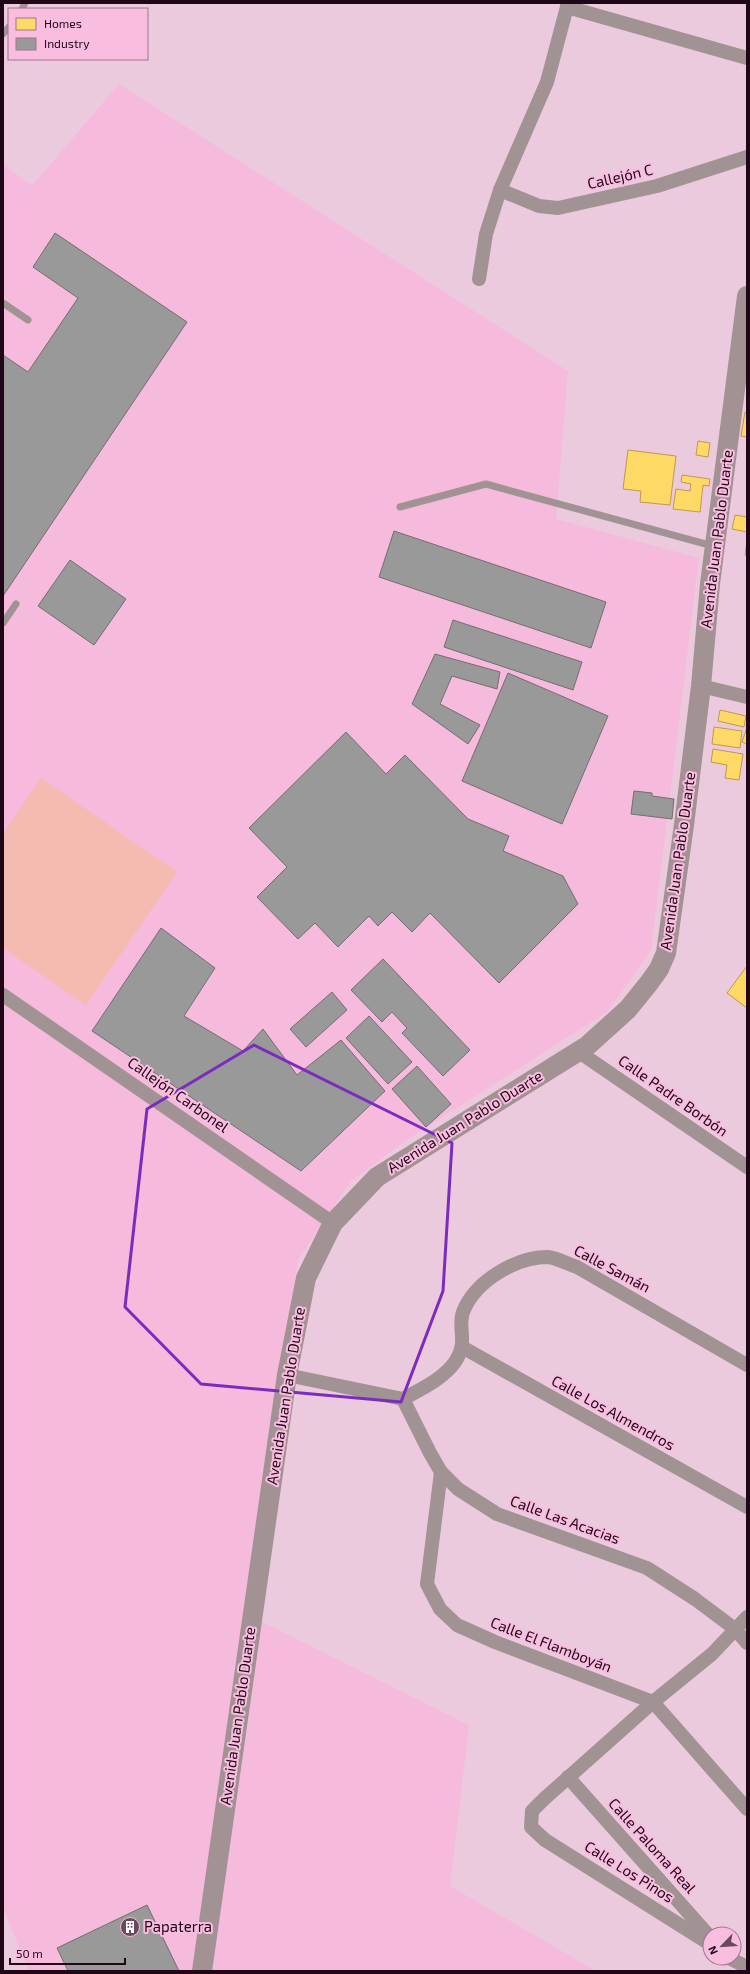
<svg xmlns="http://www.w3.org/2000/svg" width="750" height="1974" viewBox="0 0 750 1974" font-family="'Exo 2',sans-serif">
<style>
.built{fill:#f5badc}
.green{fill:#f5bbb0}
.homes{fill:#ffd966;stroke:#bc9a4e}
.industry{fill:#999;stroke:#756d72}
.lines{fill:none;stroke-linecap:round;stroke-linejoin:round}
.lane{stroke:#a19393;stroke-width:7}
.street{stroke:#a19393;stroke-width:14}
.secondary{stroke:#a29293;stroke-width:20}
.marked{fill:none;stroke:#7b2cbf;stroke-width:3;stroke-linejoin:round}
.labels{text-anchor:middle;stroke-width:4;stroke-linejoin:round;paint-order:stroke}
.street-label{font-size:15px;fill:#200717;stroke:#f9bddf}
.poi-label{font-size:15px;fill:#200717;stroke:#f9bddf;text-anchor:start}
</style>
<rect width="100%" height="100%" fill="#eccadd"/>
<polygon class="built" points="119,84 568,371 556,519 699,558 651,950 607,1012 408,1139 351,1181 298,1260 246,1614 469,1725 450,1886 596,1971 29,1971 3,1908 3,164 32,186"/>
<polygon class="green" points="41,778 177,872 86,1005 3,948 3,834"/>
<g class="homes">
<polygon points="745,412 747,413 747,437 741,436"/>
<polygon points="698,441 710,443 708,457 696,455"/>
<polygon points="628,450 676,456 670,505 640,502 641,491 623,489"/>
<polygon points="682,475 710,479 709,486 703,485 700,512 673,509 676,489 690,491 691,484 681,482"/>
<polygon points="735,515 747,517 747,532 732,529"/>
<polygon points="747,541 747,556 745,555"/>
<polygon points="720,710 746,716 744,727 718,721"/>
<polygon points="714,727 742,731 740,748 712,744"/>
<polygon points="747,727 747,744 742,742"/>
<polygon points="713,749 743,754 739,780 725,778 727,765 711,762"/>
<polygon points="747,966 747,1008 727,993"/>
</g>
<g class="industry">
<polygon points="55,233 187,322 3,596 3,355 28,372 78,298 33,267"/>
<polygon points="394,531 606,602 591,648 379,577"/>
<polygon points="70,560 126,599 94,645 38,606"/>
<polygon points="453,620 582,662 573,690 444,647"/>
<polygon points="435,654 500,672 497,689 452,676 440,704 480,725 468,744 412,704"/>
<polygon points="508,673 608,716 562,824 462,781"/>
<polygon points="346,732 386,774 405,755 468,819 509,836 503,851 563,876 578,904 499,983 430,913 412,932 392,912 378,926 369,916 338,947 315,923 298,939 257,897 287,867 249,828"/>
<polygon points="634,791 652,793 652,796 674,799 672,819 631,814"/>
<polygon points="161,928 215,968 184,1016 243,1051 263,1029 297,1075 341,1040 385,1091 301,1171 92,1031"/>
<polygon points="383,959 470,1050 443,1076 402,1033 407,1028 392,1012 382,1022 351,990"/>
<polygon points="332,992 347,1010 306,1047 290,1029"/>
<polygon points="369,1016 412,1062 388,1084 346,1038"/>
<polygon points="417,1066 451,1104 426,1127 392,1089"/>
<polygon points="147,1905 179,1971 68,1971 57,1948"/>
</g>
<g class="lines">
<g class="lane">
<polyline points="22,9 25,3"/>
<polyline points="3,34 9,27"/>
<polyline points="3,303 28,320"/>
<polyline points="400,507 486,484 713,546"/>
<polyline points="3,623 16,604"/>
</g>
<g class="street">
<polyline points="567,7 747,58"/>
<polyline points="500,190 539,206 558,208 657,186 747,157"/>
<polyline points="479,279 486,234 500,190 547,82 568,3"/>
<polyline points="701,686 747,697"/>
<polyline points="3,995 333,1223"/>
<polyline points="579,1052 747,1167"/>
<polyline points="462,1347 747,1507"/>
<path d="M 287,1375 L 403,1399 C 421,1389 443,1379 455,1362 C 469,1342 457,1328 463,1312 C 475,1281 516,1257 548,1257 C 557,1258 568,1264 577,1267 L 747,1365"/>
<polyline points="403,1399 430,1453 441,1472 458,1489 497,1514 647,1568 695,1599 735,1629 747,1643"/>
<polyline points="441,1472 427,1584 440,1609 457,1625 495,1642 653,1702 747,1809"/>
<polyline points="568,1777 710,1937"/>
<polyline points="710,1944 545,1840 531,1827 532,1811 544,1799 653,1702 712,1654 747,1617"/>
<polyline points="729,1958 747,1967"/>
</g>
<polyline class="secondary" points="202,1971 287,1375 306,1278 333,1223 377,1177 587,1046 628,1009 649,983 659,969 666,953 684,825 701,686 710,584 747,296"/>
</g>
<path class="marked" d="M 254,1045 L 452,1143 L 443,1291 L 401,1402 L 201,1384 L 125,1307 L 147,1109 Z"/>
<defs>
<symbol id="building-disc" viewBox="-11 -11 22 22"><circle r="9.5" fill="#674b5c" stroke="#f9bddf"/><path d="M-4-6H4V6H1V3H-1V6H-4ZM-2.5-4.3h1.7v1.8h-1.7ZM.8-4.3h1.7v1.8H.8ZM-2.5-1h1.7V.8h-1.7ZM.8-1h1.7V.8H.8Z" fill="#fff"/></symbol>
</defs>
<g fill-rule="evenodd">
<use href="#building-disc" x="119" y="1916" width="22" height="22"/>
</g>
<g class="labels">
<g class="street-label">
<text transform="translate(620 177) rotate(-13)" y="5">Callejón C</text>
<text transform="translate(717 539) rotate(-83)" y="5">Avenida Juan Pablo Duarte</text>
<text transform="translate(678 861) rotate(-82)" y="5">Avenida Juan Pablo Duarte</text>
<text transform="translate(178 1095) rotate(35)" y="5">Callejón Carbonel</text>
<text transform="translate(673 1096) rotate(35)" y="5">Calle Padre Borbón</text>
<text transform="translate(465 1122) rotate(-32)" y="5">Avenida Juan Pablo Duarte</text>
<text transform="translate(612 1269) rotate(28)" y="5">Calle Samán</text>
<text transform="translate(286 1396) rotate(-81)" y="5">Avenida Juan Pablo Duarte</text>
<text transform="translate(613 1413) rotate(29)" y="5">Calle Los Almendros</text>
<text transform="translate(565 1520) rotate(20)" y="5">Calle Las Acacias</text>
<text transform="translate(551 1645) rotate(21)" y="5">Calle El Flamboyán</text>
<text transform="translate(238 1716) rotate(-82)" y="5">Avenida Juan Pablo Duarte</text>
<text transform="translate(652 1846) rotate(48)" y="5">Calle Paloma Real</text>
<text transform="translate(629 1872) rotate(32)" y="5">Calle Los Pinos</text>
</g>
<g class="poi-label">
<text x="144" y="1932">Papaterra</text>
</g>
</g>
<rect width="750" height="1974" fill="none" stroke="#200717" stroke-width="8"/>
<rect x="8" y="8" width="140" height="52" fill="#f9bddf" stroke="#a2748f"/>
<rect x="16" y="18" width="20" height="12" fill="#ffd966" stroke="#a2748f"/>
<text x="44" y="28" font-size="12" fill="#200717">Homes</text>
<rect x="16" y="38" width="20" height="12" fill="#999999" stroke="#a2748f"/>
<text x="44" y="48" font-size="12" fill="#200717">Industry</text>
<g transform="translate(722 1946) rotate(245)"><circle r="19" fill="#f9bddf" stroke="#a2748f"/>
<path d="M0-3L7 15L0 10L-7 15Z" fill="#674b5c"/>
<text y="-6" font-size="11" font-weight="bold" text-anchor="middle" fill="#200717">N</text>
</g>
<path d="M10 1958v6h115v-6" fill="none" stroke="#200717" stroke-width="2"/>
<text x="16" y="1958" font-size="12" fill="#200717" stroke="#f9bddf" stroke-width="3" paint-order="stroke">50 m</text>
</svg>
